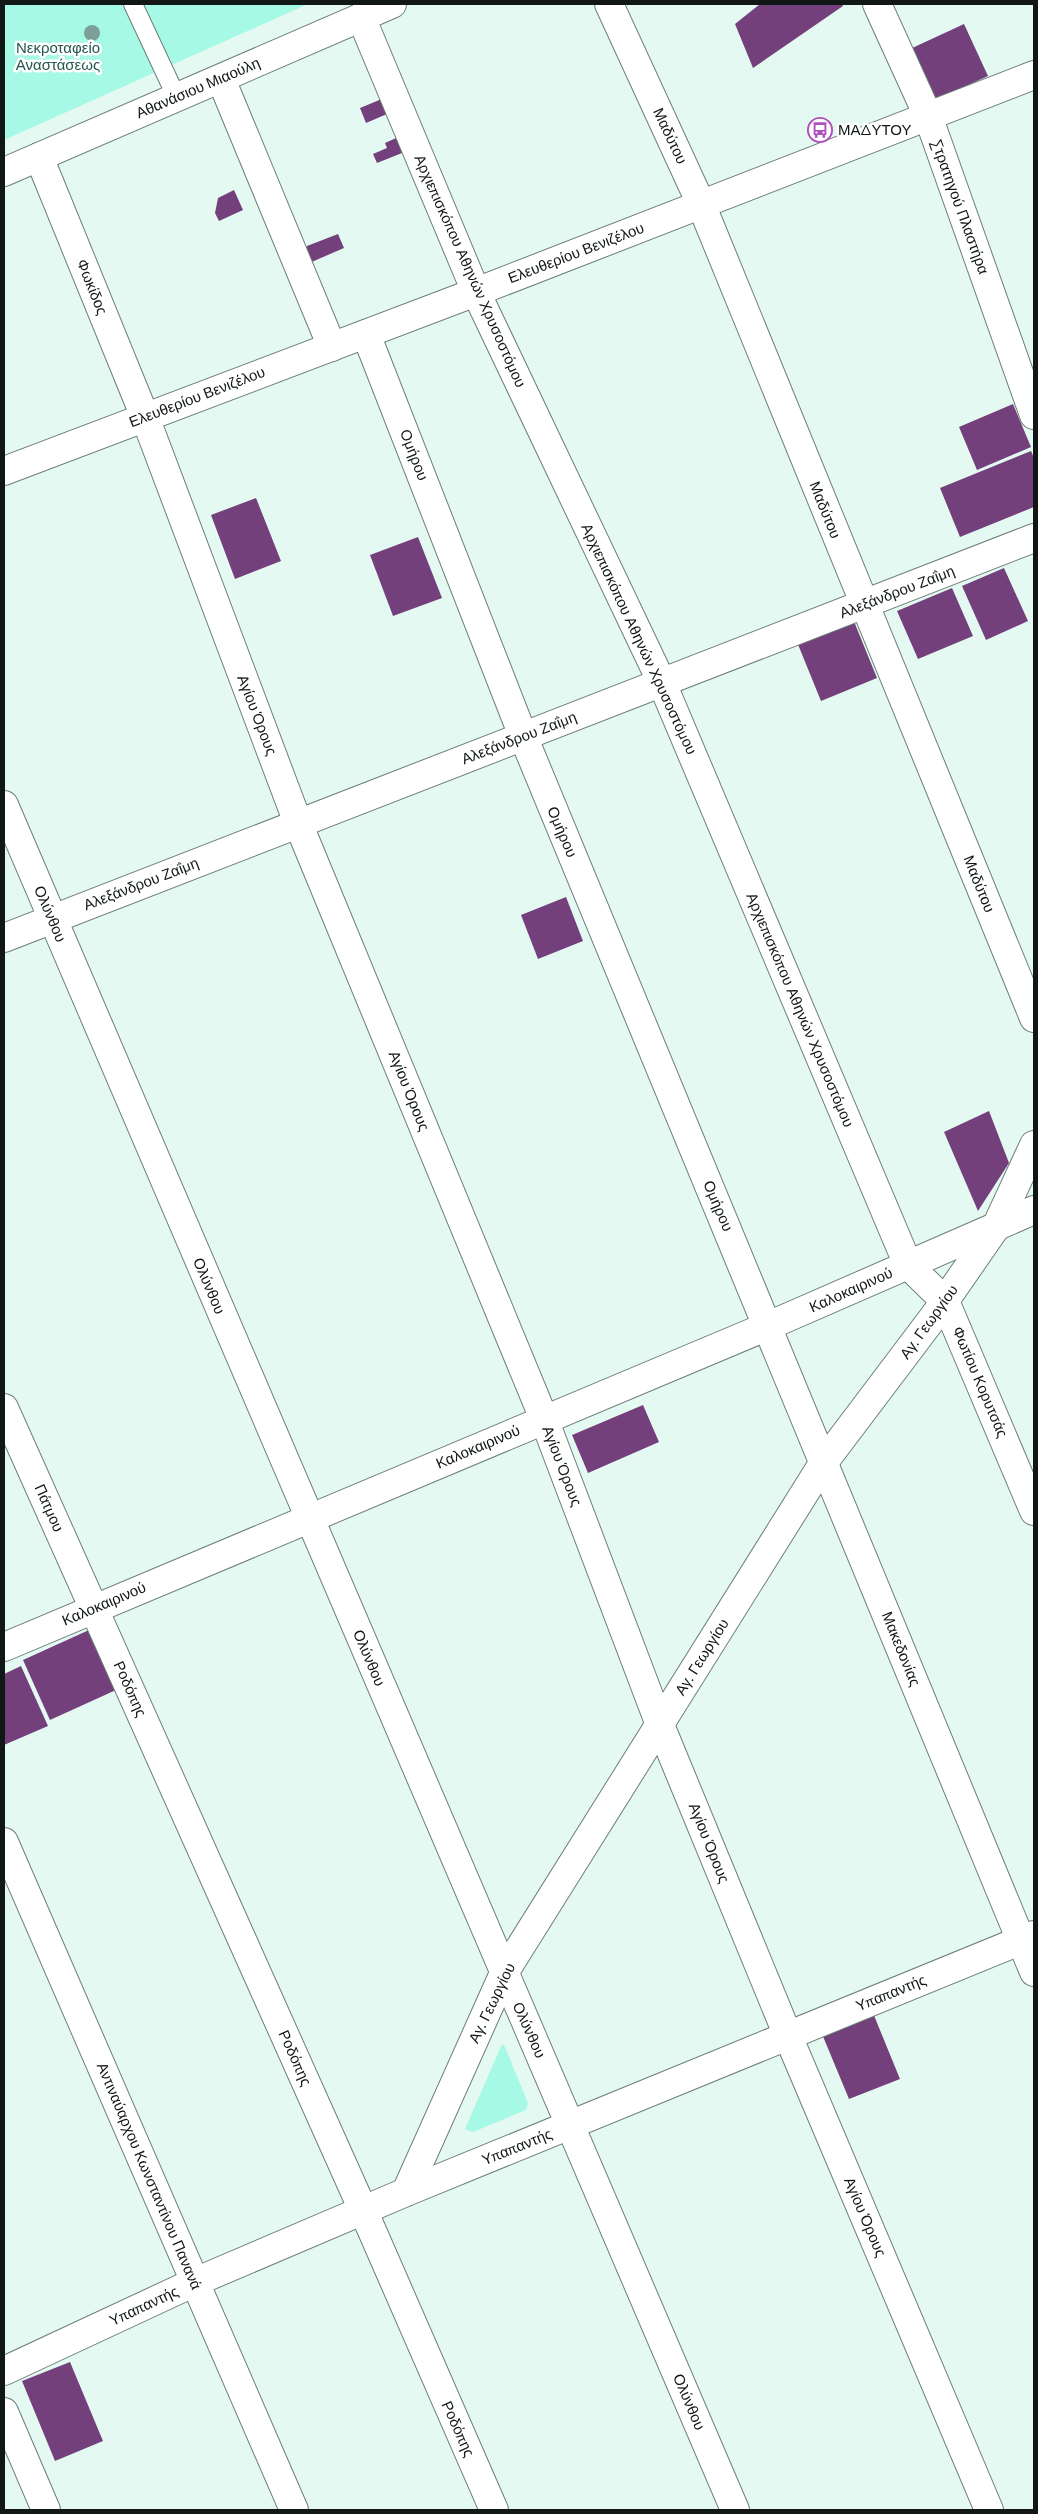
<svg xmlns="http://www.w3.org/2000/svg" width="1038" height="2514" viewBox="0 0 1038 2514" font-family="'Nunito Sans',sans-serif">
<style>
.green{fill:#a6f9e4}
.building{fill:#74407c}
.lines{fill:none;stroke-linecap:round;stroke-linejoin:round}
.lane-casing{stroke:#6c7e79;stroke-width:20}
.street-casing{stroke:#6c7e79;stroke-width:30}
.lane{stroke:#fff;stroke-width:18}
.street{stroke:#fff;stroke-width:28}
.tree{fill:#7ca097}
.labels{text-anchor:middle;stroke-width:5;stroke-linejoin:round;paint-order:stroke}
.park-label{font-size:15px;fill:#26574c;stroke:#fff}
.street-label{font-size:15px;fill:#101715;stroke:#fff}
.poi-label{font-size:15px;fill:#101715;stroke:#fff;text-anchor:start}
</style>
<rect width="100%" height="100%" fill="#e5f9f3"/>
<g class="green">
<polygon points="4,4 308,4 4,140"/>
<polygon points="502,2044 505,2047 528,2103 526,2110 473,2132 465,2129"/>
</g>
<g class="building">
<polygon points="760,4 842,4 843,6 753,68 735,24"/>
<polygon points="964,24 988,76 933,101 910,49"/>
<polygon points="389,96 394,111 366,123 360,108"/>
<polygon points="405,134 412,149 377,163 373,154 387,148 385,143"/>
<polygon points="234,190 243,210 219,221 215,213 218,198"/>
<polygon points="338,234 344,248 307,264 304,256 307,246"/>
<polygon points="1013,404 1031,447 977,470 959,427"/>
<polygon points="1031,451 1034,458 1034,507 960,537 940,488"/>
<polygon points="256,498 281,561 235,579 211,515"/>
<polygon points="418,537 442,598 393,616 370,555"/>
<polygon points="1004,568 1028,621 986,640 962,586"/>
<polygon points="952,588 973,636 918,659 897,611"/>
<polygon points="853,619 877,678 821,701 797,642"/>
<polygon points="566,897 583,941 538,959 521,915"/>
<polygon points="989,1111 1009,1163 978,1211 944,1132"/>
<polygon points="643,1405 659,1442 588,1473 572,1435"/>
<polygon points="89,1630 116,1690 50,1720 23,1660"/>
<polygon points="21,1666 48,1726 4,1745 4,1674"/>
<polygon points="873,2013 900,2079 849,2099 822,2034"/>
<polygon points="70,2362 103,2441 55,2461 22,2381"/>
</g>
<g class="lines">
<defs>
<polyline id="lane" points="133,4 176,96"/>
<g id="street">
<polyline points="609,4 701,204 1034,1018"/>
<polyline points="877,4 928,116 1034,415"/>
<polyline points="361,17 476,292 662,683 908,1265 945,1301 1034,1511"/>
<polyline points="221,79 332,347"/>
<polyline points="39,157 145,417 298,823 544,1419 660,1725 788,2036 989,2510"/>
<polyline points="4,172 392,4"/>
<polyline points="366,334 523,736 1034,1972"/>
<polyline points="4,471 476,292 1034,75"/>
<polyline points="4,805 735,2510"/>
<polyline points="4,938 1034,538"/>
<polyline points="4,1408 363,2210 494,2510"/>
<polyline points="4,1647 768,1326 1034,1210"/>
<polyline points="4,1842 294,2510"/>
<polyline points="406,2192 504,1973 824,1462 935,1315 996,1227 1034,1145"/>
<polyline points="4,2371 195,2282 406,2192 1034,1935"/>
<polyline points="4,2412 46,2510"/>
</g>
</defs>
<use href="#lane" class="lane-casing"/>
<use href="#street" class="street-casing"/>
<use href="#lane" class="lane"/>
<use href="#street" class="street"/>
</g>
<circle class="tree" cx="92" cy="33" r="8"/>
<defs>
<symbol id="bus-ring" viewBox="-11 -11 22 22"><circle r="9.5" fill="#fff" stroke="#ae51bc" stroke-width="1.5"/><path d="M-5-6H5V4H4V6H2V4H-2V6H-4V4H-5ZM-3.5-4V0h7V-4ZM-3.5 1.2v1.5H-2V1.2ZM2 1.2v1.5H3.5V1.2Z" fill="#ae51bc"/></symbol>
</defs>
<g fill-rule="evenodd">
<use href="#bus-ring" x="806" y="116" width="28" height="28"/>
</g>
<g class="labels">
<g class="park-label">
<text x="58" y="53">Νεκροταφείο<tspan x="58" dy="17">Αναστάσεως</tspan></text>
</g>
<g class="street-label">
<text transform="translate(198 88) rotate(-23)" y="5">Αθανάσιου Μιαούλη</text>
<text transform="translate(670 136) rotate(65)" y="5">Μαδύτου</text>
<text transform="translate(960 207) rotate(70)" y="5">Στρατηγού Πλαστήρα</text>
<text transform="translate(576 253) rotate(-21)" y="5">Ελευθερίου Βενιζέλου</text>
<text transform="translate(470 271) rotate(66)" y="5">Αρχιεπισκόπου Αθηνών Χρυσοστόμου</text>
<text transform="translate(92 287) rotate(68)" y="5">Φωκίδος</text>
<text transform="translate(197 397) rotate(-21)" y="5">Ελευθερίου Βενιζέλου</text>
<text transform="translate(414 455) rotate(69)" y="5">Ομήρου</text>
<text transform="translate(825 510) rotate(68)" y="5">Μαδύτου</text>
<text transform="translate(897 592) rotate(-21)" y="5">Αλεξάνδρου Ζαΐμη</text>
<text transform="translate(639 639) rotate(65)" y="5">Αρχιεπισκόπου Αθηνών Χρυσοστόμου</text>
<text transform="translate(257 715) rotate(69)" y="5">Αγίου Όρους</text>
<text transform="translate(519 738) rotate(-21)" y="5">Αλεξάνδρου Ζαΐμη</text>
<text transform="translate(562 832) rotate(67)" y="5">Ομήρου</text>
<text transform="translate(141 884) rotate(-21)" y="5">Αλεξάνδρου Ζαΐμη</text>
<text transform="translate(979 884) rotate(68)" y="5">Μαδύτου</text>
<text transform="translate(50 914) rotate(67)" y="5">Ολύνθου</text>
<text transform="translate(800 1010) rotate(67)" y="5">Αρχιεπισκόπου Αθηνών Χρυσοστόμου</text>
<text transform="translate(409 1091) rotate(68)" y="5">Αγίου Όρους</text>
<text transform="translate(718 1206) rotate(67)" y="5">Ομήρου</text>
<text transform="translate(209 1286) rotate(67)" y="5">Ολύνθου</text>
<text transform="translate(851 1290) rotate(-24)" y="5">Καλοκαιρινού</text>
<text transform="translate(929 1322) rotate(-54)" y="5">Αγ. Γεωργίου</text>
<text transform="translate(980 1382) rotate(67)" y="5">Φωτίου Κορυτσάς</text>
<text transform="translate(478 1447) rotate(-23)" y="5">Καλοκαιρινού</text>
<text transform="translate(562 1466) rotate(69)" y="5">Αγίου Όρους</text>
<text transform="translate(49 1508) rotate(66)" y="5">Πάτμου</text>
<text transform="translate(104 1604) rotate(-23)" y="5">Καλοκαιρινού</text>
<text transform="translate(901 1649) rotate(68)" y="5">Μακεδονίας</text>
<text transform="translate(702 1657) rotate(-58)" y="5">Αγ. Γεωργίου</text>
<text transform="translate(369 1658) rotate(67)" y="5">Ολύνθου</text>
<text transform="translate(130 1689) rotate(66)" y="5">Ροδόπης</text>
<text transform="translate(709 1843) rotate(68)" y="5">Αγίου Όρους</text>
<text transform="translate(891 1993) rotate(-22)" y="5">Υπαπαντής</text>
<text transform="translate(492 2003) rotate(-64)" y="5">Αγ. Γεωργίου</text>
<text transform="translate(529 2030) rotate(66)" y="5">Ολύνθου</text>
<text transform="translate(295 2058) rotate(66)" y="5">Ροδόπης</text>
<text transform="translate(517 2147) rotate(-22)" y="5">Υπαπαντής</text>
<text transform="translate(149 2176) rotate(67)" y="5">Αντιναύαρχου Κωνσταντίνου Πανανά</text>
<text transform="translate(865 2217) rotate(67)" y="5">Αγίου Όρους</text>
<text transform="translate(144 2306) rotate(-25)" y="5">Υπαπαντής</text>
<text transform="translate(689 2402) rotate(67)" y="5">Ολύνθου</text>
<text transform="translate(458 2429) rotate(66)" y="5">Ροδόπης</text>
</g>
<g class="poi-label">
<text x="838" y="135">ΜΑΔΥΤΟΥ</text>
</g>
</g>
<rect width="1038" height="2514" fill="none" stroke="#101715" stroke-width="10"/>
</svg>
